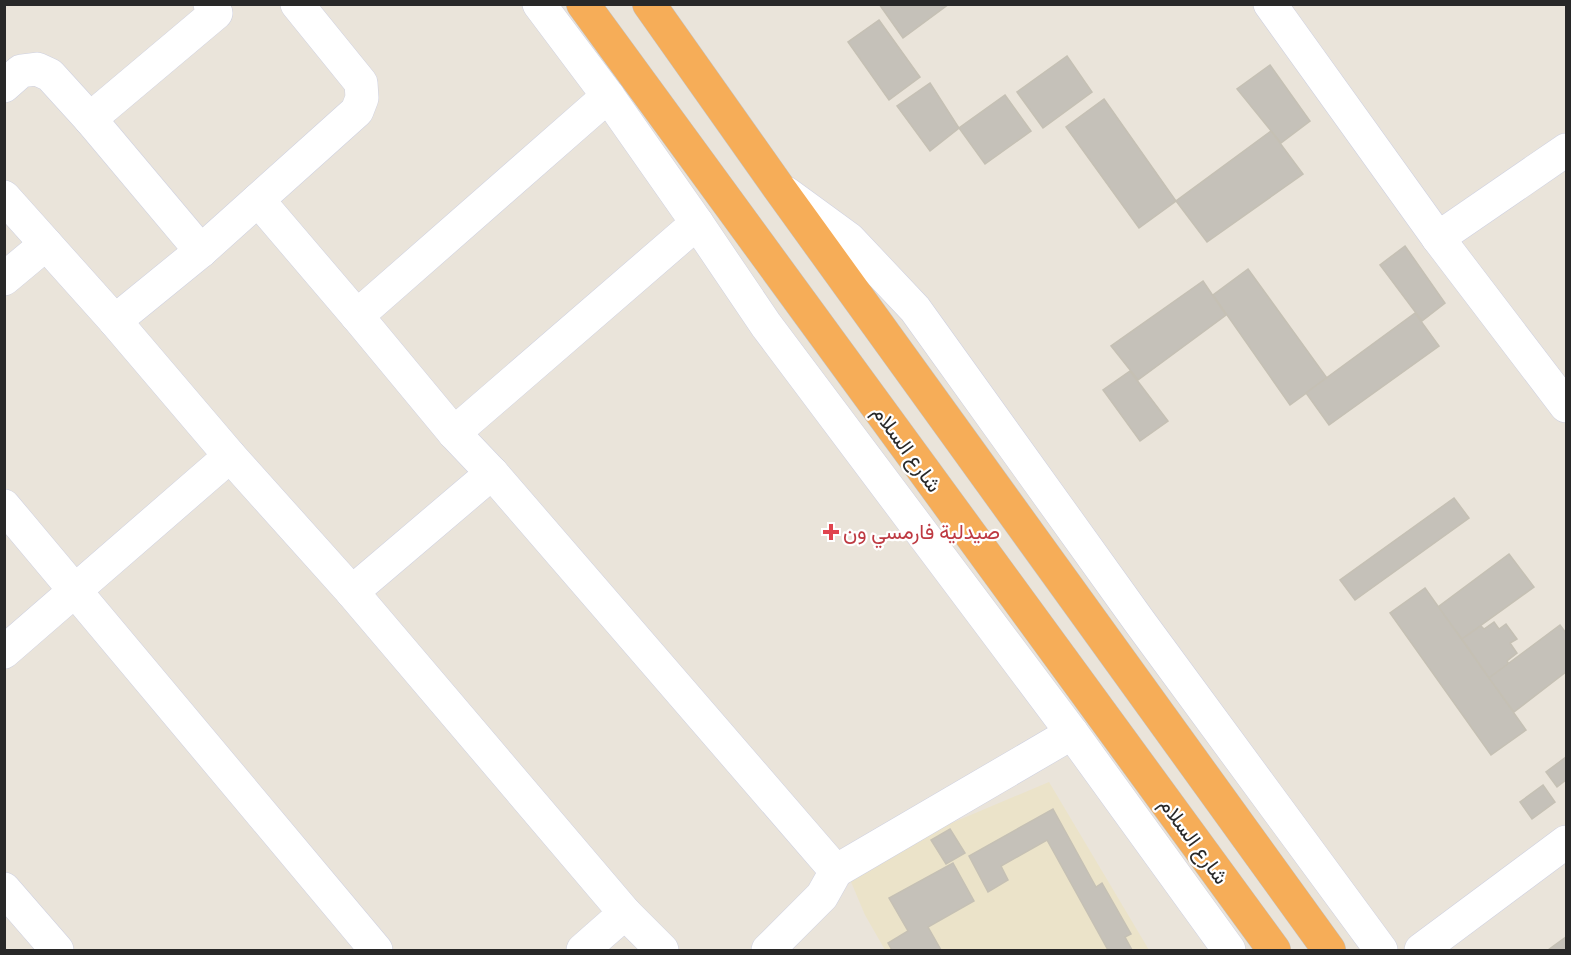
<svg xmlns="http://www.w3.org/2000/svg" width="1571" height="955" viewBox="0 0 1571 955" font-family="Cabin,Vazirmatn,sans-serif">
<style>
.education{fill:#ebe3c9}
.building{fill:#c5c1b9;stroke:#c5c0b4;stroke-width:1.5}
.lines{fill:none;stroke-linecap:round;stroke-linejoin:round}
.minor-casing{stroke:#cfd1e0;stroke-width:34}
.highway-casing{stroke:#c3c3c3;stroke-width:34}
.minor{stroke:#fff;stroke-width:33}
.highway{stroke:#f6ad58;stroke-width:33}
.health-dot{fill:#e0444e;stroke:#fff;stroke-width:2}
.labels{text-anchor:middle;stroke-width:4.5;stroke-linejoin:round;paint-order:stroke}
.street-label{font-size:21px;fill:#282828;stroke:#fff}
.health-label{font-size:21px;fill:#be3a42;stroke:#fff;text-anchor:start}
</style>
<rect width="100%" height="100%" fill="#eae4da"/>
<polygon class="education" points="1049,782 1149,950 885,950 865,915 846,870 850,866"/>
<g class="building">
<polygon points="879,4 949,4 903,38"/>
<polygon points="879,20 920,77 889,100 848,42"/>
<polygon points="1067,56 1092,92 1043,128 1017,92"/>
<polygon points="1270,65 1310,121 1281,143 1237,89"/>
<polygon points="930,83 959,128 930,151 897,106"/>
<polygon points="1005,95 1031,131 985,164 959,128"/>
<polygon points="1104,99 1176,201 1139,228 1066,127"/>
<polygon points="1271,131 1303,174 1207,242 1176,201"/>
<polygon points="1405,246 1445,303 1422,321 1380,265"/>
<polygon points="1248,269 1327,378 1290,405 1213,295"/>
<polygon points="1203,281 1226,315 1138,380 1111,346"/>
<polygon points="1415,313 1439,346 1329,425 1306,393"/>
<polygon points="1130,371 1168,421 1140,441 1103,390"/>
<polygon points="1454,498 1469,518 1355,600 1340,580"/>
<polygon points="1509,554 1534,587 1462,639 1438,607"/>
<polygon points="1425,588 1526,730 1491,755 1390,613"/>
<polygon points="1494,622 1499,629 1506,624 1517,639 1510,643 1517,653 1507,661 1509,664 1489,678 1462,639 1481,626 1484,629"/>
<polygon points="1560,625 1566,633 1566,672 1514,712 1489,678"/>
<polygon points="1566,757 1566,780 1557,787 1546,772"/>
<polygon points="1543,785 1555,802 1532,819 1520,802"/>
<polygon points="1053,809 1096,887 1102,883 1131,934 1125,937 1132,950 1108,950 1047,840 1001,866 1008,880 988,892 969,856"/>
<polygon points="950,829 965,853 946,864 931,840"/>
<polygon points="953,863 974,901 928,927 941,950 892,950 888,943 908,931 889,898"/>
<polygon points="1566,937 1566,950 1548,950"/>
</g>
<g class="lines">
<defs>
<g id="minor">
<polyline points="539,4 608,96 697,223 766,325 1072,733 1229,950"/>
<polyline points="1270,4 1438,238 1566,406"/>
<polyline points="4,86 21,71 37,69 50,75 90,119"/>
<polyline points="608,96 357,316 454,433 492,473 836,871"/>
<polyline points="786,193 849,239 915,309 1139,621 1381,950"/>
<polyline points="4,197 115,321 230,456 352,592 625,913 662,950"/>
<polyline points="258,200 357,316"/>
<polyline points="1438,238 1566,150"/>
<polyline points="201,251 90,119 216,13 210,4"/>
<polyline points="4,279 46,244"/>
<polyline points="115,321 201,251 357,111 362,98 361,83 297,4"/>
<polyline points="454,433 697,223"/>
<polyline points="4,506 376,950"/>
<polyline points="352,592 492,473"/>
<polyline points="4,652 230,456"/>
<polyline points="4,889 57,950"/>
<polyline points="583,950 625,913"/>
<polyline points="768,950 822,896 836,871 1072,733"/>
<polyline points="1421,950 1566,842"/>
</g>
<g id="highway">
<polyline points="583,4 1274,950"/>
<polyline points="649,4 779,188 1329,950"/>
</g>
</defs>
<use href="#minor" class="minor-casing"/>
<use href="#highway" class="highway-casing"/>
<use href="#minor" class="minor"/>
<use href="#highway" class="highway"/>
</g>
<path class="health-dot" d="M828 523h6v6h6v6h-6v6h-6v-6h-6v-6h6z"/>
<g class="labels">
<g class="street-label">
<text transform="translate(907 449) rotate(54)" y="7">شارع السلام</text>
<text transform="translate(1194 841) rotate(54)" y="7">شارع السلام</text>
</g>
<g class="health-label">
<text x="843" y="539">صيدلية فارمسي ون</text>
</g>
</g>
<rect width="1571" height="955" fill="none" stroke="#282828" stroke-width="12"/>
</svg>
